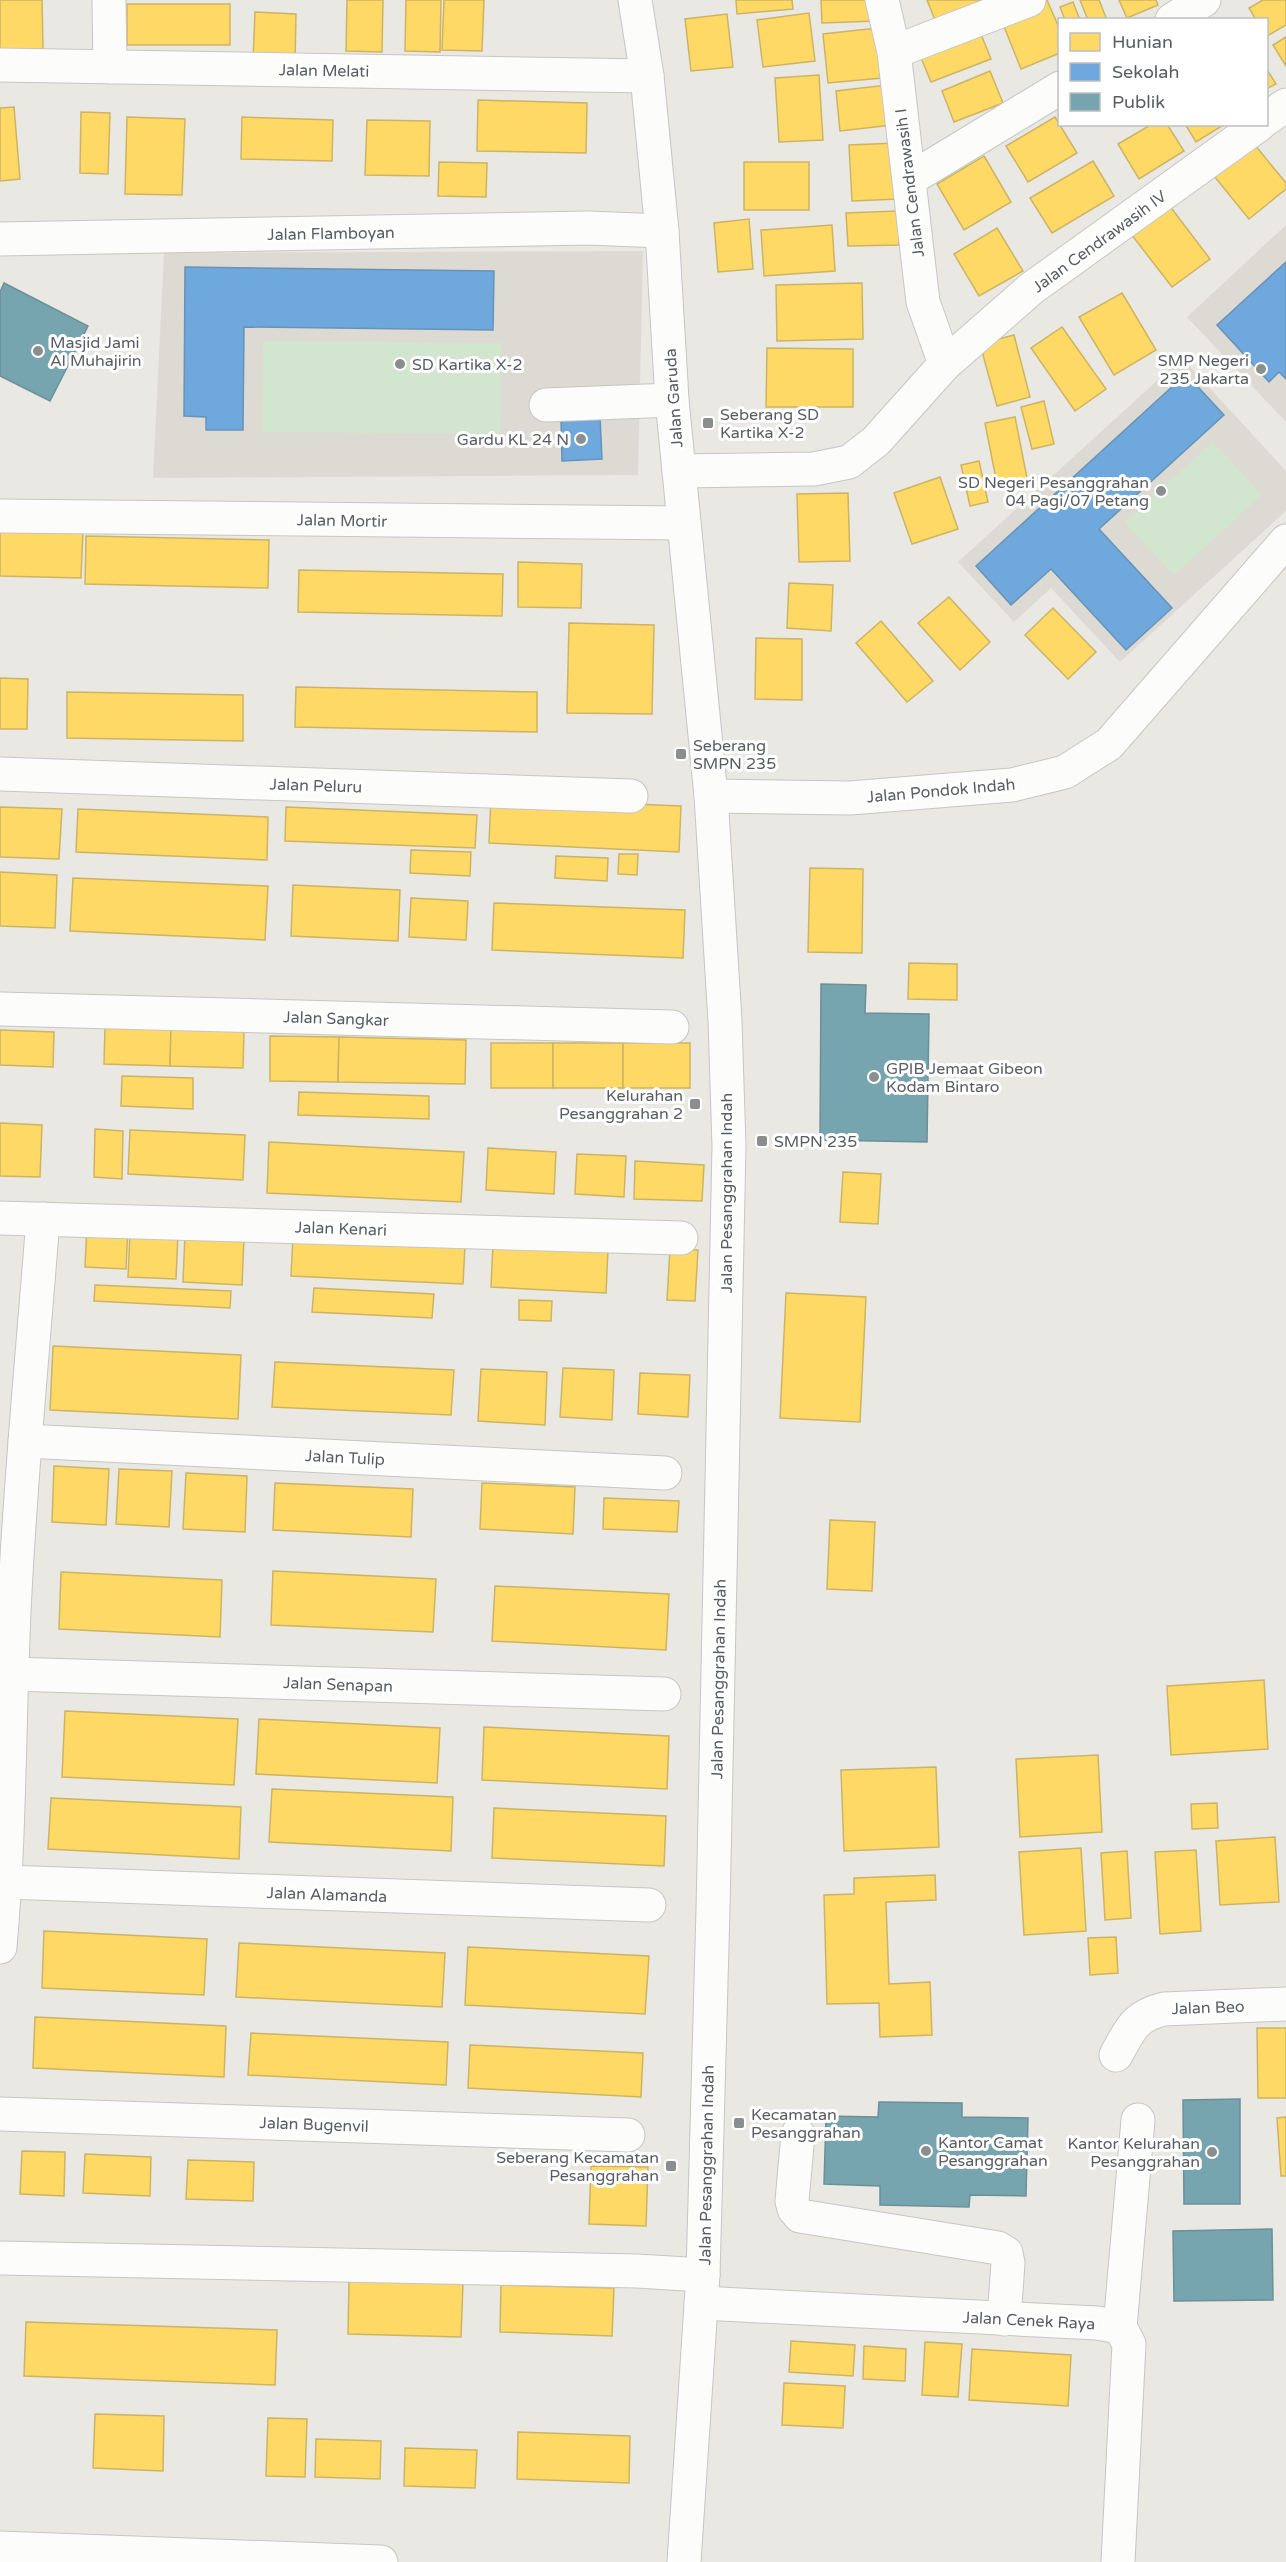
<svg xmlns="http://www.w3.org/2000/svg" width="1286" height="2562" viewBox="0 0 1286 2562" font-family="'Varela Round',sans-serif">
<style>
.education{fill:#dddad3}
.grass{fill:#d2e5ce}
.homes{fill:#ffd966;stroke:#cdb464;stroke-width:1.5}
.schools{fill:#6fa8dc;stroke:#6892b7;stroke-width:1.5}
.public{fill:#76a5af;stroke:#6d8f98;stroke-width:1.5}
.lines{fill:none;stroke-linecap:round;stroke-linejoin:round}
.minor-casing{stroke:#c6c6c5;stroke-width:35}
.minor{stroke:#fcfcfb;stroke-width:33}
.poi-dot{fill:#8b8e8e;stroke:#fff;stroke-width:2}
.labels{text-anchor:middle;stroke-width:6;stroke-linejoin:round;paint-order:stroke}
.street-label{font-size:16px;fill:#595d61;stroke:#fff}
.poi-label{font-size:16px;fill:#595d61;stroke:#fff;text-anchor:start}
</style>
<rect width="100%" height="100%" fill="#e9e8e3"/>
<g class="education">
<polygon points="1286,225 1286,422 1187,317"/>
<polygon points="643,251 638,475 153,478 164,253"/>
<polygon points="1182,358 1286,471 1286,511 1120,662 1051,588 1014,622 958,562"/>
</g>
<g class="grass">
<polygon points="263,341 501,343 500,434 262,432"/>
<polygon points="1213,442 1262,495 1174,575 1124,522"/>
</g>
<g class="homes">
<polygon points="0,0 42,0 43,49 0,50"/>
<polygon points="347,0 383,0 382,52 346,51"/>
<polygon points="406,0 441,0 440,52 405,51"/>
<polygon points="444,0 484,0 482,51 442,50"/>
<polygon points="736,0 792,0 793,9 737,14"/>
<polygon points="821,0 876,0 877,21 822,23"/>
<polygon points="927,0 981,0 981,1 935,20"/>
<polygon points="1047,0 1060,30 1060,53 1021,69 1001,19"/>
<polygon points="1080,0 1099,0 1107,20 1088,20"/>
<polygon points="1119,0 1156,0 1158,5 1127,18"/>
<polygon points="1263,0 1286,0 1286,25 1267,36 1266,20 1256,20 1249,8"/>
<polygon points="1073,2 1080,20 1065,20 1060,7"/>
<rect x="127" y="4" width="103" height="41"/>
<polygon points="255,12 296,14 295,63 253,61"/>
<polygon points="809,13 815,61 763,67 757,20"/>
<polygon points="727,14 733,67 691,71 685,19"/>
<polygon points="977,24 991,59 931,82 917,48"/>
<polygon points="877,28 882,78 828,83 823,34"/>
<polygon points="1286,37 1286,66 1273,45"/>
<polygon points="1266,68 1276,84 1266,89"/>
<polygon points="990,71 1003,103 954,122 942,91"/>
<polygon points="819,75 823,140 779,142 775,78"/>
<polygon points="887,85 892,125 840,131 836,91"/>
<polygon points="478,100 587,103 586,153 477,151"/>
<polygon points="14,107 20,179 0,181 0,108"/>
<polygon points="81,112 110,113 108,174 80,173"/>
<polygon points="127,117 185,119 182,195 125,194"/>
<polygon points="242,117 333,120 332,161 241,159"/>
<polygon points="1055,117 1077,153 1028,182 1006,146"/>
<polygon points="367,120 430,121 429,176 365,175"/>
<polygon points="1152,124 1167,124 1184,151 1139,179 1118,144"/>
<polygon points="1185,124 1225,124 1196,142"/>
<polygon points="1250,139 1286,183 1286,189 1249,219 1210,171"/>
<polygon points="896,143 898,199 852,201 849,145"/>
<polygon points="984,156 1011,202 964,230 937,184"/>
<polygon points="1093,161 1114,196 1052,233 1030,198"/>
<polygon points="439,162 487,163 486,197 438,196"/>
<rect x="744" y="162" width="65" height="48"/>
<polygon points="1169,205 1210,259 1172,287 1131,234"/>
<polygon points="898,211 899,245 848,246 846,213"/>
<polygon points="749,219 753,269 718,272 714,223"/>
<polygon points="832,225 835,271 764,276 761,230"/>
<polygon points="997,228 1023,271 979,296 954,254"/>
<polygon points="862,283 863,339 777,341 776,285"/>
<polygon points="1122,293 1156,350 1114,375 1079,317"/>
<polygon points="1062,327 1106,389 1075,411 1031,348"/>
<polygon points="1014,335 1030,397 997,406 980,344"/>
<polygon points="767,348 853,349 853,407 766,407"/>
<polygon points="1044,401 1054,444 1032,449 1021,407"/>
<polygon points="1015,417 1028,483 998,489 985,423"/>
<polygon points="979,461 988,502 970,506 961,465"/>
<polygon points="940,477 958,529 912,544 894,493"/>
<polygon points="848,493 850,561 799,562 797,494"/>
<polygon points="0,529 83,530 81,578 0,576"/>
<polygon points="86,536 269,540 268,588 85,584"/>
<polygon points="518,562 582,564 581,608 518,607"/>
<polygon points="299,570 503,574 502,616 298,612"/>
<polygon points="789,583 833,585 831,631 787,628"/>
<polygon points="949,597 990,642 960,670 918,623"/>
<polygon points="1053,608 1096,652 1068,679 1025,635"/>
<polygon points="881,621 933,681 907,702 856,643"/>
<polygon points="569,623 654,625 652,714 567,713"/>
<polygon points="756,638 802,639 802,700 755,699"/>
<polygon points="0,678 28,679 27,729 0,729"/>
<polygon points="296,687 537,692 537,732 295,727"/>
<polygon points="67,692 243,695 243,741 67,738"/>
<polygon points="491,798 681,806 679,852 489,843"/>
<polygon points="0,807 62,809 59,859 0,857"/>
<polygon points="286,807 477,815 475,848 285,841"/>
<polygon points="78,809 268,817 267,860 76,852"/>
<polygon points="411,850 471,852 470,876 410,873"/>
<polygon points="619,854 638,854 637,875 618,874"/>
<polygon points="556,856 608,858 607,881 555,878"/>
<polygon points="810,868 863,869 862,953 808,952"/>
<polygon points="0,872 57,875 55,928 0,926"/>
<polygon points="73,878 268,886 265,940 70,931"/>
<polygon points="293,885 400,890 398,941 291,936"/>
<polygon points="411,898 468,901 466,940 409,937"/>
<polygon points="494,903 685,910 683,958 492,950"/>
<polygon points="909,963 957,964 957,1000 908,999"/>
<polygon points="105,1027 171,1028 170,1066 104,1064"/>
<polygon points="171,1028 244,1031 243,1068 170,1066"/>
<polygon points="0,1030 54,1032 53,1067 0,1065"/>
<polygon points="270,1036 339,1037 338,1082 270,1081"/>
<polygon points="339,1037 466,1040 465,1084 338,1082"/>
<rect x="491" y="1043" width="62" height="45"/>
<rect x="553" y="1043" width="70" height="45"/>
<rect x="623" y="1043" width="67" height="45"/>
<polygon points="122,1076 193,1078 193,1109 121,1106"/>
<polygon points="299,1092 429,1096 429,1119 298,1115"/>
<polygon points="0,1123 42,1125 40,1177 0,1176"/>
<polygon points="95,1129 123,1131 122,1179 94,1177"/>
<polygon points="130,1130 245,1135 243,1180 128,1174"/>
<polygon points="269,1142 464,1152 461,1202 267,1193"/>
<polygon points="488,1148 556,1152 554,1194 486,1190"/>
<polygon points="577,1154 626,1156 624,1197 575,1194"/>
<polygon points="635,1161 704,1165 702,1201 634,1199"/>
<polygon points="843,1172 881,1174 878,1224 840,1222"/>
<polygon points="87,1224 128,1226 126,1269 85,1267"/>
<polygon points="130,1233 178,1235 176,1279 128,1277"/>
<polygon points="185,1235 244,1238 242,1285 183,1282"/>
<polygon points="293,1237 465,1245 463,1284 291,1276"/>
<polygon points="493,1244 608,1250 606,1293 491,1287"/>
<polygon points="670,1249 698,1250 695,1301 667,1300"/>
<polygon points="95,1285 231,1291 230,1308 94,1301"/>
<polygon points="314,1288 434,1294 432,1318 312,1312"/>
<polygon points="786,1293 866,1297 860,1422 780,1418"/>
<polygon points="519,1300 552,1301 551,1321 519,1320"/>
<polygon points="53,1346 241,1355 238,1419 50,1410"/>
<polygon points="275,1362 454,1370 451,1415 272,1407"/>
<polygon points="563,1368 614,1370 612,1420 560,1417"/>
<polygon points="481,1369 547,1372 545,1425 478,1421"/>
<polygon points="640,1373 690,1375 688,1417 638,1414"/>
<polygon points="54,1466 109,1469 106,1525 52,1522"/>
<polygon points="119,1469 172,1471 169,1527 116,1524"/>
<polygon points="186,1473 247,1476 245,1532 183,1529"/>
<polygon points="275,1483 413,1489 411,1537 273,1530"/>
<polygon points="482,1483 575,1487 573,1534 480,1529"/>
<polygon points="604,1498 679,1501 677,1532 603,1529"/>
<polygon points="830,1520 875,1522 872,1591 827,1589"/>
<polygon points="273,1571 436,1579 433,1632 271,1625"/>
<polygon points="61,1572 222,1580 220,1637 59,1629"/>
<polygon points="495,1586 669,1594 666,1650 492,1641"/>
<polygon points="1264,1680 1268,1749 1171,1755 1167,1686"/>
<polygon points="65,1711 238,1719 234,1785 62,1777"/>
<polygon points="259,1719 440,1728 437,1783 256,1774"/>
<polygon points="484,1727 669,1736 667,1789 482,1780"/>
<polygon points="1098,1755 1102,1832 1020,1837 1016,1759"/>
<polygon points="936,1767 939,1847 844,1851 841,1770"/>
<polygon points="272,1789 453,1797 451,1851 269,1842"/>
<polygon points="51,1798 241,1807 239,1859 48,1849"/>
<polygon points="1217,1803 1218,1828 1192,1829 1191,1804"/>
<polygon points="494,1808 666,1816 664,1866 492,1858"/>
<polygon points="1275,1837 1279,1902 1220,1905 1216,1841"/>
<polygon points="1081,1848 1086,1931 1024,1935 1019,1852"/>
<polygon points="1196,1850 1201,1931 1160,1934 1155,1852"/>
<polygon points="1127,1851 1131,1918 1105,1920 1101,1853"/>
<polygon points="935,1875 936,1900 886,1902 889,1984 930,1982 932,2035 880,2037 879,2003 827,2004 824,1895 854,1894 854,1878"/>
<polygon points="44,1931 207,1939 204,1995 42,1988"/>
<polygon points="1116,1937 1118,1973 1090,1975 1088,1938"/>
<polygon points="239,1943 445,1953 442,2007 236,1997"/>
<polygon points="468,1947 649,1956 645,2014 465,2005"/>
<polygon points="35,2017 226,2026 224,2077 33,2068"/>
<polygon points="1257,2028 1286,2028 1286,2098 1258,2098"/>
<polygon points="251,2033 448,2042 446,2085 248,2075"/>
<polygon points="470,2045 643,2053 641,2097 468,2088"/>
<polygon points="1286,2117 1286,2176 1281,2176 1277,2118"/>
<polygon points="22,2151 65,2152 64,2196 20,2194"/>
<polygon points="85,2154 151,2157 150,2196 83,2193"/>
<polygon points="188,2160 254,2162 253,2201 186,2199"/>
<polygon points="591,2166 648,2167 646,2226 589,2224"/>
<polygon points="349,2280 463,2283 461,2337 348,2334"/>
<polygon points="501,2285 614,2288 612,2336 500,2332"/>
<polygon points="26,2322 277,2330 275,2385 24,2376"/>
<polygon points="791,2341 855,2345 853,2376 789,2372"/>
<polygon points="925,2342 962,2344 958,2397 922,2395"/>
<polygon points="864,2346 906,2349 905,2381 863,2379"/>
<polygon points="972,2349 1071,2355 1068,2406 969,2400"/>
<polygon points="784,2383 845,2386 843,2428 782,2425"/>
<polygon points="95,2414 164,2416 163,2471 93,2468"/>
<polygon points="268,2418 307,2419 305,2477 266,2476"/>
<polygon points="518,2432 630,2436 629,2483 517,2479"/>
<polygon points="316,2439 381,2441 380,2479 315,2477"/>
<polygon points="405,2448 477,2450 475,2488 404,2486"/>
</g>
<g class="schools">
<polygon points="1286,262 1286,379 1279,372 1269,382 1217,325"/>
<polygon points="185,267 494,271 493,330 244,327 243,430 206,430 206,417 184,416"/>
<polygon points="1186,374 1224,415 1099,529 1172,608 1126,650 1051,569 1011,605 976,566"/>
<polygon points="600,417 602,459 562,461 561,419"/>
</g>
<g class="public">
<polygon points="4,283 88,326 50,401 0,376 0,292"/>
<polygon points="821,984 866,985 865,1013 929,1014 927,1142 820,1140"/>
<polygon points="1240,2099 1240,2204 1184,2204 1183,2100"/>
<polygon points="879,2102 962,2103 962,2117 1028,2118 1026,2196 970,2195 969,2207 880,2205 880,2186 824,2184 826,2116 878,2117"/>
<polygon points="1272,2229 1273,2300 1174,2301 1173,2231"/>
</g>
<g class="lines">
<defs>
<g id="minor">
<polyline points="109,0 110,67"/>
<polyline points="635,0 647,76 662,231 672,400 711,796 725,1021 729,1146 713,1909 703,2275 684,2562"/>
<polyline points="882,0 894,52 923,302 945,364"/>
<polyline points="1172,20 1204,0"/>
<polyline points="894,52 1029,0"/>
<polyline points="0,65 647,76"/>
<polyline points="1266,119 1286,105"/>
<polyline points="910,179 1060,88"/>
<polyline points="0,239 588,228 662,231"/>
<polyline points="546,405 672,400"/>
<polyline points="679,471 814,469 849,462 876,441 945,364 1032,288 1260,124"/>
<polyline points="0,516 683,523"/>
<polyline points="0,774 631,796"/>
<polyline points="711,796 850,798 1012,785 1065,772 1109,744 1286,541"/>
<polyline points="0,1009 672,1027"/>
<polyline points="0,1218 681,1238"/>
<polyline points="25,1441 665,1473"/>
<polyline points="11,1674 664,1694"/>
<polyline points="6,1882 649,1905"/>
<path d="M 0,1947 C 10,1835 9,1723 14,1612 C 20,1480 33,1350 43,1219"/>
<path d="M 1116,2055 C 1130,2030 1134,2016 1164,2009 L 1286,2004"/>
<polyline points="0,2114 628,2135"/>
<polyline points="798,2134 792,2201 794,2209 800,2216 998,2248 1006,2253 1008,2263 1004,2319"/>
<polyline points="0,2258 637,2271 703,2275"/>
<polyline points="701,2303 1097,2323 1120,2327 1129,2344 1118,2562"/>
<polyline points="1120,2327 1138,2120"/>
<polyline points="0,2548 381,2562"/>
</g>
</defs>
<use href="#minor" class="minor-casing"/>
<use href="#minor" class="minor"/>
</g>
<g class="poi-dot">
<circle cx="38" cy="351" r="6"/>
<circle cx="400" cy="364" r="6"/>
<circle cx="1261" cy="369" r="6"/>
<rect x="702" y="417" width="12" height="12" rx="3"/>
<circle cx="581" cy="439" r="6"/>
<circle cx="1161" cy="491" r="6"/>
<rect x="675" y="748" width="12" height="12" rx="3"/>
<circle cx="874" cy="1077" r="6"/>
<rect x="689" y="1098" width="12" height="12" rx="3"/>
<rect x="756" y="1135" width="12" height="12" rx="3"/>
<rect x="733" y="2117" width="12" height="12" rx="3"/>
<circle cx="926" cy="2151" r="6"/>
<circle cx="1212" cy="2152" r="6"/>
<rect x="665" y="2160" width="12" height="12" rx="3"/>
</g>
<g class="labels">
<g class="street-label">
<text transform="translate(324 70) rotate(1)" y="6">Jalan Melati</text>
<text transform="translate(909 183) rotate(-97)" y="6">Jalan Cendrawasih I</text>
<text transform="translate(331 233) rotate(-1)" y="6">Jalan Flamboyan</text>
<text transform="translate(1099 241) rotate(-36)" y="6">Jalan Cendrawasih IV</text>
<text transform="translate(673 398) rotate(-94)" y="6">Jalan Garuda</text>
<text transform="translate(342 520) rotate(1)" y="6">Jalan Mortir</text>
<text transform="translate(316 785) rotate(2)" y="6">Jalan Peluru</text>
<text transform="translate(941 790) rotate(-5)" y="6">Jalan Pondok Indah</text>
<text transform="translate(336 1018) rotate(2)" y="6">Jalan Sangkar</text>
<text transform="translate(726 1193) rotate(-90)" y="6">Jalan Pesanggrahan Indah</text>
<text transform="translate(341 1228) rotate(2)" y="6">Jalan Kenari</text>
<text transform="translate(345 1457) rotate(3)" y="6">Jalan Tulip</text>
<text transform="translate(718 1679) rotate(-89)" y="6">Jalan Pesanggrahan Indah</text>
<text transform="translate(338 1684) rotate(2)" y="6">Jalan Senapan</text>
<text transform="translate(327 1894) rotate(2)" y="6">Jalan Alamanda</text>
<text transform="translate(1208 2007) rotate(-2)" y="6">Jalan Beo</text>
<text transform="translate(314 2124) rotate(2)" y="6">Jalan Bugenvil</text>
<text transform="translate(706 2165) rotate(-89)" y="6">Jalan Pesanggrahan Indah</text>
<text transform="translate(1029 2320) rotate(3)" y="6">Jalan Cenek Raya</text>
</g>
<g class="poi-label">
<text x="50" y="348">Masjid Jami<tspan x="50" dy="18">Al Muhajirin</tspan></text>
<text x="1249" y="366" text-anchor="end">SMP Negeri<tspan x="1249" dy="18">235 Jakarta</tspan></text>
<text x="412" y="370">SD Kartika X-2</text>
<text x="720" y="420">Seberang SD<tspan x="720" dy="18">Kartika X-2</tspan></text>
<text x="569" y="445" text-anchor="end">Gardu KL 24 N</text>
<text x="1149" y="488" text-anchor="end">SD Negeri Pesanggrahan<tspan x="1149" dy="18">04 Pagi/07 Petang</tspan></text>
<text x="693" y="751">Seberang<tspan x="693" dy="18">SMPN 235</tspan></text>
<text x="886" y="1074">GPIB Jemaat Gibeon<tspan x="886" dy="18">Kodam Bintaro</tspan></text>
<text x="683" y="1101" text-anchor="end">Kelurahan<tspan x="683" dy="18">Pesanggrahan 2</tspan></text>
<text x="774" y="1147">SMPN 235</text>
<text x="751" y="2120">Kecamatan<tspan x="751" dy="18">Pesanggrahan</tspan></text>
<text x="938" y="2148">Kantor Camat<tspan x="938" dy="18">Pesanggrahan</tspan></text>
<text x="1200" y="2149" text-anchor="end">Kantor Kelurahan<tspan x="1200" dy="18">Pesanggrahan</tspan></text>
<text x="659" y="2163" text-anchor="end">Seberang Kecamatan<tspan x="659" dy="18">Pesanggrahan</tspan></text>
</g>
</g>
<rect x="1058" y="18" width="210" height="108" fill="#ffffff" stroke="#bdbec0" stroke-width="1.5"/>
<rect x="1070" y="33" width="30" height="18" fill="#ffd966" stroke="#bdbec0" stroke-width="1.5"/>
<text x="1112" y="48" font-size="18" fill="#595d61">Hunian</text>
<rect x="1070" y="63" width="30" height="18" fill="#6fa8dc" stroke="#bdbec0" stroke-width="1.5"/>
<text x="1112" y="78" font-size="18" fill="#595d61">Sekolah</text>
<rect x="1070" y="93" width="30" height="18" fill="#76a5af" stroke="#bdbec0" stroke-width="1.5"/>
<text x="1112" y="108" font-size="18" fill="#595d61">Publik</text>
</svg>
